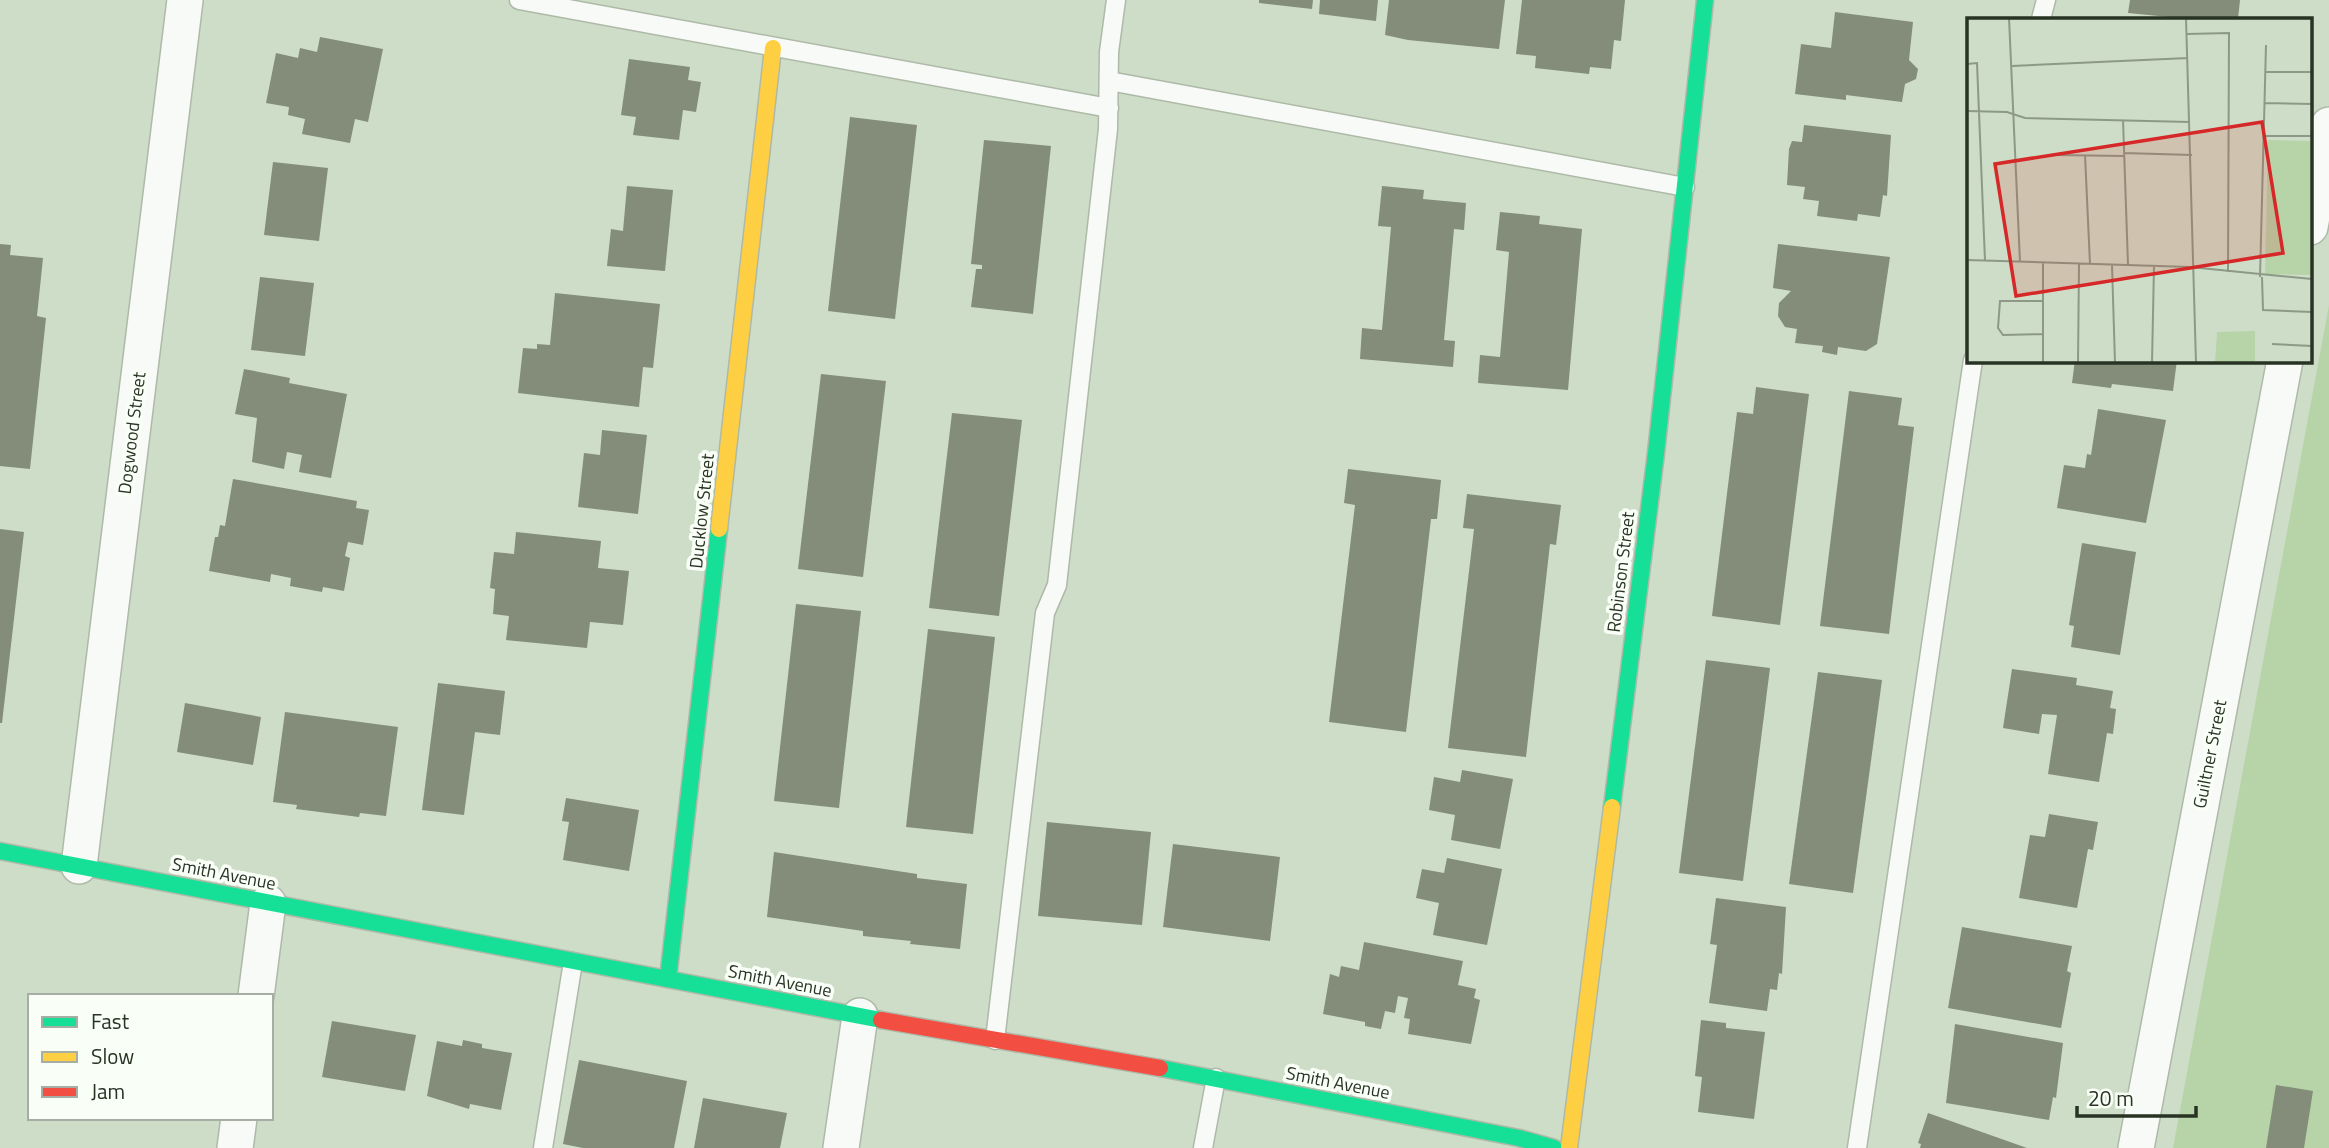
<svg xmlns="http://www.w3.org/2000/svg" width="2329" height="1148" viewBox="0 0 2329 1148" font-family="'Titillium Web',sans-serif">
<style>
.green{fill:#b7d4a9}
.building{fill:#848c7a}
.lines{fill:none;stroke-linecap:round;stroke-linejoin:round}
.lane-casing{stroke:#aeb9a8;stroke-width:21}
.street-casing{stroke:#aeb9a8;stroke-width:38}
.fast-casing{stroke:#aeb9a8;stroke-width:19}
.slow-casing{stroke:#aeb9a8;stroke-width:19}
.jam-casing{stroke:#aeb9a8;stroke-width:19}
.lane{stroke:#f8faf7;stroke-width:18}
.street{stroke:#f8faf7;stroke-width:35}
.fast{stroke:#16e098;stroke-width:16}
.slow{stroke:#ffcf43;stroke-width:16}
.jam{stroke:#f24e42;stroke-width:16}
.labels{text-anchor:middle;stroke-width:7;stroke-linejoin:round;paint-order:stroke}
.street-label{font-size:18px;fill:#293324;stroke:#f9fff7}
.inset-road{fill:none;stroke:#8c9986;stroke-width:2}
.view{fill:#d62828;fill-opacity:0.15;stroke:#d62828;stroke-width:3.5}
.inset-edge{fill:none;stroke:#293324;stroke-width:3.5}
</style>
<rect width="100%" height="100%" fill="#ceddc7"/>
<polygon class="green" points="2329,305 2329,1148 2173,1148"/>
<g class="building">
<polygon points="1259,0 1313,0 1312,9 1259,3"/>
<polygon points="1320,0 1378,0 1376,21 1319,14"/>
<polygon points="1389,0 1505,0 1499,49 1408,40 1385,35"/>
<polygon points="1522,0 1625,0 1621,41 1614,40 1611,69 1590,67 1589,74 1535,68 1536,56 1516,54"/>
<polygon points="2130,0 2240,0 2238,19 2189,19 2128,13"/>
<polygon points="1835,12 1913,22 1909,60 1918,69 1916,79 1905,84 1902,102 1846,95 1846,100 1795,94 1801,44 1831,48"/>
<polygon points="320,37 383,49 368,122 355,119 350,143 302,134 305,119 288,115 289,107 266,103 276,53 298,58 300,48 317,52"/>
<polygon points="629,59 690,67 688,80 701,82 696,112 683,110 679,140 633,135 636,117 621,115"/>
<polygon points="850,117 917,125 895,319 828,311"/>
<polygon points="1804,125 1891,135 1887,196 1883,195 1880,217 1858,214 1857,221 1817,216 1819,201 1803,199 1805,187 1787,185 1789,149 1792,141 1802,142"/>
<polygon points="984,140 1051,146 1033,314 971,307 976,269 982,269 982,265 971,264"/>
<polygon points="273,162 328,168 319,241 264,235"/>
<polygon points="627,186 673,190 665,271 607,266 611,229 623,231"/>
<polygon points="1382,186 1424,190 1423,199 1466,203 1464,230 1454,229 1444,340 1455,341 1453,367 1360,359 1362,328 1382,330 1391,227 1378,226"/>
<polygon points="1500,212 1540,216 1539,224 1582,229 1568,390 1478,383 1480,355 1500,357 1509,252 1496,250"/>
<polygon points="0,244 11,245 10,255 43,258 37,316 46,318 30,469 0,466"/>
<polygon points="1778,244 1890,257 1877,344 1866,351 1838,347 1837,355 1822,352 1823,346 1795,343 1797,329 1785,327 1778,316 1779,303 1791,291 1773,288"/>
<polygon points="260,277 314,283 305,356 251,350"/>
<polygon points="555,293 660,304 653,368 643,367 639,407 518,393 523,348 537,349 537,344 550,345"/>
<polygon points="2075,360 2177,360 2173,391 2112,384 2111,388 2072,383"/>
<polygon points="244,369 290,378 289,383 347,394 331,478 299,472 302,455 287,452 284,469 252,462 257,418 235,414"/>
<polygon points="821,374 886,381 863,577 798,569"/>
<polygon points="1756,387 1809,394 1780,625 1712,616 1737,412 1753,414"/>
<polygon points="1849,391 1902,398 1898,425 1914,427 1889,634 1820,626"/>
<polygon points="2098,409 2166,420 2146,523 2057,508 2064,465 2085,468 2087,454 2091,455"/>
<polygon points="952,413 1022,420 999,616 929,608"/>
<polygon points="602,430 647,435 638,514 578,507 584,453 600,455"/>
<polygon points="1348,469 1441,480 1437,519 1431,519 1406,732 1329,722 1355,505 1344,503"/>
<polygon points="233,479 357,501 356,508 369,510 363,545 348,542 345,556 350,558 344,591 323,587 322,592 290,586 291,578 271,574 270,582 209,571 215,537 218,537 220,525 225,526"/>
<polygon points="1467,494 1561,505 1556,545 1550,544 1526,757 1448,748 1474,529 1463,528"/>
<polygon points="0,529 24,532 2,723 0,723"/>
<polygon points="516,532 601,541 598,568 629,571 623,625 590,622 587,648 506,640 509,616 493,614 495,589 490,588 494,552 514,554"/>
<polygon points="2082,543 2136,552 2120,655 2071,647 2074,626 2069,625"/>
<polygon points="796,604 861,611 839,808 774,801"/>
<polygon points="928,629 995,637 973,834 906,827"/>
<polygon points="1706,660 1770,668 1743,881 1679,873"/>
<polygon points="2012,669 2077,678 2076,685 2113,691 2110,708 2116,709 2113,734 2107,733 2099,782 2048,774 2057,715 2042,714 2039,734 2003,728"/>
<polygon points="1818,672 1882,680 1853,893 1789,884"/>
<polygon points="438,683 505,691 500,735 475,732 464,815 422,810"/>
<polygon points="185,703 261,717 253,765 177,752"/>
<polygon points="285,712 398,727 386,816 360,813 359,817 296,809 297,805 273,802"/>
<polygon points="1462,770 1513,779 1500,849 1451,840 1455,815 1429,810 1434,777 1460,782"/>
<polygon points="566,798 639,810 629,871 563,860 569,822 562,821"/>
<polygon points="2049,814 2098,822 2093,850 2088,849 2077,908 2019,898 2030,835 2045,837"/>
<polygon points="1047,822 1151,832 1142,925 1038,916"/>
<polygon points="1173,844 1280,857 1270,941 1163,927"/>
<polygon points="774,852 917,874 917,878 967,884 960,949 910,944 911,941 863,936 863,931 767,917"/>
<polygon points="1447,858 1502,869 1487,945 1433,935 1439,903 1416,898 1422,869 1444,873"/>
<polygon points="1716,898 1786,907 1782,974 1779,973 1777,990 1770,989 1767,1011 1709,1003 1717,945 1710,944"/>
<polygon points="1962,927 2072,946 2067,971 2071,973 2061,1028 1948,1008"/>
<polygon points="1364,942 1463,961 1458,985 1476,989 1474,998 1480,1000 1471,1044 1408,1034 1410,1019 1404,1018 1408,998 1398,996 1395,1013 1385,1011 1381,1029 1365,1026 1365,1022 1323,1014 1330,974 1339,977 1341,966 1359,970"/>
<polygon points="1701,1020 1726,1023 1726,1028 1765,1032 1754,1119 1698,1112 1702,1077 1695,1076"/>
<polygon points="332,1021 416,1035 405,1091 322,1077"/>
<polygon points="1955,1024 2063,1043 2056,1098 2053,1097 2049,1120 1946,1103"/>
<polygon points="463,1040 482,1044 482,1048 512,1053 501,1110 470,1104 469,1109 427,1096 437,1041 462,1046"/>
<polygon points="579,1060 687,1081 674,1148 583,1148 563,1144"/>
<polygon points="2276,1085 2313,1091 2304,1148 2266,1148"/>
<polygon points="703,1098 787,1113 780,1148 694,1148"/>
<polygon points="1928,1113 2027,1148 1920,1148 1921,1144 1918,1143"/>
</g>
<g class="lines">
<defs>
<g id="lane">
<polyline points="519,0 1109,108"/>
<polyline points="2041,19 2046,0"/>
<polyline points="1109,81 1685,187"/>
<polyline points="995,1040 1045,613 1057,585 1108,129 1109,52 1116,0"/>
<polyline points="543,1148 573,962"/>
<polyline points="1203,1148 1216,1078"/>
<polyline points="1857,1148 1973,360"/>
</g>
<g id="street">
<polyline points="2310,227 2329,125"/>
<polyline points="79,866 185,0"/>
<polyline points="256,996 268,903"/>
<polyline points="235,1148 239,1118"/>
<polyline points="841,1148 860,1016"/>
<polyline points="2136,1148 2285,360"/>
</g>
<g id="fast">
<polyline points="1612,807 1656,453 1705,0"/>
<polyline points="0,851 881,1020"/>
<polyline points="668,979 719,529"/>
<polyline points="1160,1068 1519,1138 1554,1148"/>
</g>
<g id="slow">
<polyline points="719,529 773,48"/>
<polyline points="1569,1148 1612,807"/>
</g>
<polyline id="jam" points="881,1020 1160,1068"/>
</defs>
<use href="#lane" class="lane-casing"/>
<use href="#street" class="street-casing"/>
<use href="#fast" class="fast-casing"/>
<use href="#slow" class="slow-casing"/>
<use href="#jam" class="jam-casing"/>
<use href="#lane" class="lane"/>
<use href="#street" class="street"/>
<use href="#fast" class="fast"/>
<use href="#slow" class="slow"/>
<use href="#jam" class="jam"/>
</g>
<g class="labels">
<g class="street-label">
<text transform="translate(132 433) rotate(-83)" y="6">Dogwood Street</text>
<text transform="translate(702 511) rotate(-84)" y="6">Ducklow Street</text>
<text transform="translate(1621 572) rotate(-83)" y="6">Robinson Street</text>
<text transform="translate(2210 754) rotate(-79)" y="6">Guiltner Street</text>
<text transform="translate(224 874) rotate(11)" y="6">Smith Avenue</text>
<text transform="translate(780 981) rotate(11)" y="6">Smith Avenue</text>
<text transform="translate(1338 1083) rotate(11)" y="6">Smith Avenue</text>
</g>
</g>
<g transform="translate(1967 18)">
<rect width="345" height="345" fill="#ceddc7"/>
<path d="M 301,122 L 345,123 L 345,257 L 298,256 ZM 288,313 L 288,345 L 248,345 L 250,314 Z" fill="#b7d4a9"/>
<path class="inset-road" d="M 42,0 L 53,244M 219,0 L 229,345M 220,16 L 262,15 L 261,254M 0,46 L 10,45 L 18,243M 45,48 L 221,40M 299,54 L 345,54M 298,85 L 345,86M 0,93 L 40,94 L 58,100 L 223,104M 156,102 L 161,247M 298,118 L 345,118M 157,135 L 225,137M 88,137 L 157,138M 118,137 L 123,246M 0,242 L 223,249 L 345,261M 76,245 L 76,345M 145,247 L 148,345M 293,259 L 299,27M 295,259 L 296,292 L 345,294M 76,316 L 36,317 L 31,310 L 33,283 L 76,283M 305,326 L 345,328M 111,345 L 112,246M 185,345 L 187,248"/>
<path class="view" d="M 295,104 L 316,235 L 49,278 L 28,146 Z"/>
<rect width="345" height="345" class="inset-edge"/>
</g>
<rect x="28" y="994" width="245" height="126" fill="#f9fff7" stroke="#a6ada3" stroke-width="2"/>
<rect x="42" y="1017" width="35" height="10" fill="#16e098" stroke="#a6ada3" stroke-width="2"/>
<text x="91" y="1029" font-size="21" fill="#293324">Fast</text>
<rect x="42" y="1052" width="35" height="10" fill="#ffcf43" stroke="#a6ada3" stroke-width="2"/>
<text x="91" y="1064" font-size="21" fill="#293324">Slow</text>
<rect x="42" y="1087" width="35" height="10" fill="#f24e42" stroke="#a6ada3" stroke-width="2"/>
<text x="91" y="1099" font-size="21" fill="#293324">Jam</text>
<path d="M2077 1106v10h119v-10" fill="none" stroke="#293324" stroke-width="3.5"/>
<text x="2088" y="1106" font-size="21" fill="#293324" stroke="#f9fff7" stroke-width="5" paint-order="stroke">20 m</text>
</svg>
